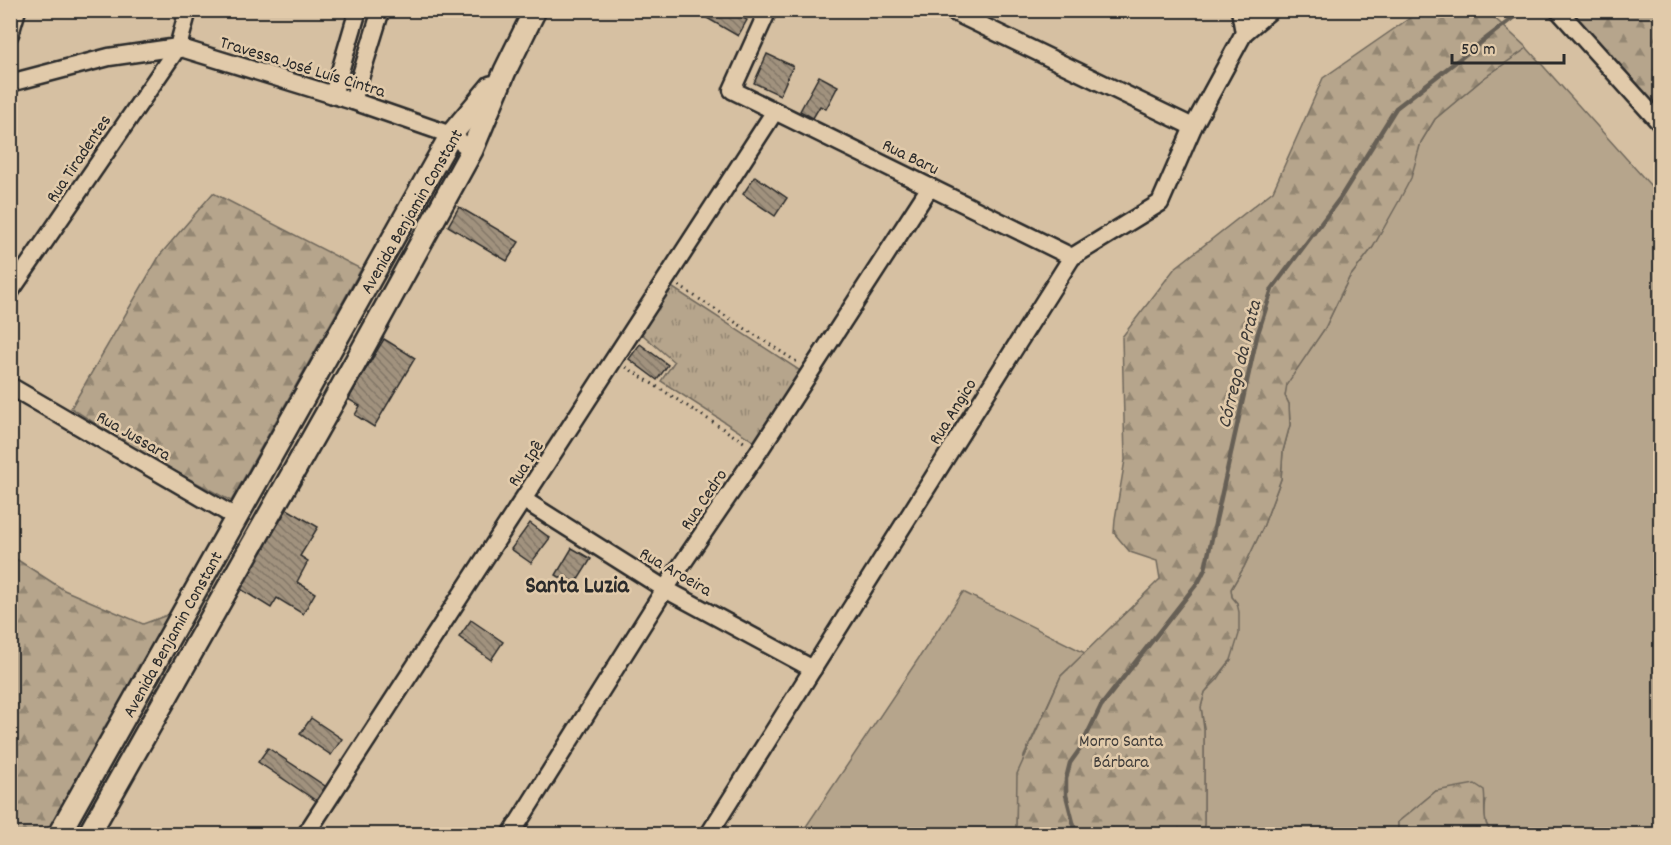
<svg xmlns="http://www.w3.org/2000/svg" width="1671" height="845" viewBox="0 0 1671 845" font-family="Dekko,sans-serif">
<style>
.grass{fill:#b6a58c;stroke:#70685c;stroke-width:1.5}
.forest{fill:url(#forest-firs);stroke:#70685c;stroke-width:1.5}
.park{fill:url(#park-tufts);stroke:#70685c;stroke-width:1.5}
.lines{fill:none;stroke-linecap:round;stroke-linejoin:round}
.stream{stroke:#665f54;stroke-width:4.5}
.building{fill:url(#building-back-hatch);stroke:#2b2b2b;stroke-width:1.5}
.minor-casing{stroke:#2b2b2b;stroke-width:21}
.tertiary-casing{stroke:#2b2b2b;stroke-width:26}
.path{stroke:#2b2b2b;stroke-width:3;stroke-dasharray:1.5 4.5;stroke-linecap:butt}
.minor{stroke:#e1caaa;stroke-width:16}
.tertiary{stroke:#e1caaa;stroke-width:21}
.labels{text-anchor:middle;stroke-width:5;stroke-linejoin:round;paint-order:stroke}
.street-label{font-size:18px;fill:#2b2b2b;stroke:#e1caaa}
.park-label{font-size:18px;fill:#403d3a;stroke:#e1caaa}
.water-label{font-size:20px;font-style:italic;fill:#3f3c39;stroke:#e1caaa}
.district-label{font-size:24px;font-weight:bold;fill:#2b2b2b;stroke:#e1caaa}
</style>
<defs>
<pattern id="forest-firs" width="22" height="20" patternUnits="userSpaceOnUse" patternTransform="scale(1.5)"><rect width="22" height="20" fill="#b6a58c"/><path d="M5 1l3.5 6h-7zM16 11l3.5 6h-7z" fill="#948773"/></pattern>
<pattern id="park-tufts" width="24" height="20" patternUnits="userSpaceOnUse" patternTransform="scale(1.5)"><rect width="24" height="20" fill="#b6a58c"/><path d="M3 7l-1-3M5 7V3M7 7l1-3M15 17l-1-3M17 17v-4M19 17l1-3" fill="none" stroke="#948773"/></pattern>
<pattern id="building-back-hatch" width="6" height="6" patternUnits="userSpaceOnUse" patternTransform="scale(1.5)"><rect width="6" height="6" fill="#a1927e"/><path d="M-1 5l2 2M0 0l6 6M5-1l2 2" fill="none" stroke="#837767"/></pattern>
</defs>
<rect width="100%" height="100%" fill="#d6c0a2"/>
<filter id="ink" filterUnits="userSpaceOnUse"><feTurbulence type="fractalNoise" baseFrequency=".0167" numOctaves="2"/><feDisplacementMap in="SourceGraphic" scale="12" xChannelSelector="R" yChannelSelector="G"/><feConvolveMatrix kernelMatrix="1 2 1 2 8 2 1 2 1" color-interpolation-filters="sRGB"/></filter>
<g filter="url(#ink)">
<g class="grass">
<path d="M 1527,48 L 1660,196 L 1660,834 L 1493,834 C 1483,824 1484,813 1486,800 L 1436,791 L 1398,822 L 1398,834 L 1204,834 L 1204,729 L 1201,707 L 1205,692 L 1218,679 L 1231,659 L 1237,603 L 1232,597 L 1231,589 L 1244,567 L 1263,527 L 1281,479 L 1283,451 L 1290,425 L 1289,404 L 1285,396 L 1286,384 L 1325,328 L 1349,278 L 1373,247 L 1416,157 L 1421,142 L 1435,119 L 1484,78 Z"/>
<polygon points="963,592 1085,653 1061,676 1024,756 1017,798 1016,834 801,834"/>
</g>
<g class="forest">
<polygon points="1420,11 1487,11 1527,48 1484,78 1435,119 1421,142 1411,178 1399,201 1373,247 1349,278 1325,328 1287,384 1285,396 1289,404 1290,425 1283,451 1281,479 1263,527 1244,567 1231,589 1232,597 1237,603 1239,612 1239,634 1231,660 1205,692 1201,707 1204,729 1204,834 1016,834 1017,774 1061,676 1160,579 1157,561 1130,552 1114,533 1115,519 1125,460 1122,337 1175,268 1273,191 1323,78"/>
<polygon points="1563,11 1660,11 1660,119"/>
<polygon points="213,193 361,269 231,501 146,456 71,408 160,255"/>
<polygon points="10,555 64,590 143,624 173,613 50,834 11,834"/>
<path d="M 1475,784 L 1484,790 C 1487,806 1478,833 1501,834 L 1398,834 L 1398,822 L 1436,791 Z"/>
</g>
<polygon class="park" points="670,286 802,372 758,444 661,381 674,362 641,333"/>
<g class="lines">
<polyline class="stream" points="1076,834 1066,795 1066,779 1070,763 1080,749 1101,706 1199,581 1205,569 1257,336 1272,289 1340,198 1396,108 1523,10"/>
</g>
<g class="building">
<polygon points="693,10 729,10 747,20 738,36"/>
<polygon points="767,54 793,66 780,95 754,83"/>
<polygon points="819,76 838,86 826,109 820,106 813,118 800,111"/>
<polygon points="755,176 787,198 775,216 743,194"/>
<polygon points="459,207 519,242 507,261 448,226"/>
<polygon points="384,339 415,358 374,427 355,415 360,406 348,399"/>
<polygon points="640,344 668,365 657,380 629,359"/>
<polygon points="287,509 318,527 300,556 308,561 297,582 315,593 303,614 277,598 271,608 239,588"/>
<polygon points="530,523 550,538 531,563 511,549"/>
<polygon points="572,548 591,559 574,586 556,575"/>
<polygon points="471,620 503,642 491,660 459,637"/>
<polygon points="311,718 342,739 331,755 300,734"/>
<polygon points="268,748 328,788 318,802 258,762"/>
</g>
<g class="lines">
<defs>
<g id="minor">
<polyline points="768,10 732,90 1072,257"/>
<polyline points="950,10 1193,127"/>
<polyline points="1240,10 1244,33"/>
<polyline points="1558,10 1660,123"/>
<polyline points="10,34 17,10"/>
<polyline points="10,83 109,57 178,47 353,101 451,135 472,150"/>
<polyline points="333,95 358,10"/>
<polyline points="353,101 381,10"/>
<polyline points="10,292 178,47 188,10"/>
<polyline points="10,386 237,518"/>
<polyline points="524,500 665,589 813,669"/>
<polyline points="306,834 775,111"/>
<polyline points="511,834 665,589 759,451 930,187"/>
<polyline points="709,834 1072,257 1160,203 1193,127 1244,33 1271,10"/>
</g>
<g id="tertiary">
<polyline points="59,834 451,135 491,87"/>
<polyline points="89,834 355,363 472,150 505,71 535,10"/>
</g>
</defs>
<use href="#minor" class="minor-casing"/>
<use href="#tertiary" class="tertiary-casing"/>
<g class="path">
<polyline points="679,286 800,364"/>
<polyline points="626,367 747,444"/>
</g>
<use href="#minor" class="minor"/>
<use href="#tertiary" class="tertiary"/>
</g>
</g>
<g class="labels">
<g class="street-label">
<text transform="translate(303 66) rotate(17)" y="6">Travessa José Luís Cintra</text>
<text transform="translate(911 156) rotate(26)" y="6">Rua Baru</text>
<text transform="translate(78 158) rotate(-56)" y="6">Rua Tiradentes</text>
<text transform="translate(411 211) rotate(-60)" y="6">Avenida Benjamin Constant</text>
<text transform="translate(952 411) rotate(-58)" y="6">Rua Angico</text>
<text transform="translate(134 435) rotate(30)" y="6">Rua Jussara</text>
<text transform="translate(525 463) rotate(-57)" y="6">Rua Ipê</text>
<text transform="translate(703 499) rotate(-56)" y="6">Rua Cedro</text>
<text transform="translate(676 571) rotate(30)" y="6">Rua Aroeira</text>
<text transform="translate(172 634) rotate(-61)" y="6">Avenida Benjamin Constant</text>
</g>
<g class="park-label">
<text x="1121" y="746">Morro Santa<tspan x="1121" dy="21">Bárbara</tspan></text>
</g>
<g class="water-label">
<text transform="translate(1238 364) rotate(-76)" y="7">Córrego da Prata</text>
</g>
<g class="district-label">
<text x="577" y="592">Santa Luzia</text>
</g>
</g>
<rect width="1671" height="845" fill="none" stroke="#e1caaa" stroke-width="36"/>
<rect x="18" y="18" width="1635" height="809" fill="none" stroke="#2b2b2b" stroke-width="2" filter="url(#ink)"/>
<path d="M1452 54v9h112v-9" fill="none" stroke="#2b2b2b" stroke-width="3"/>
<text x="1461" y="54" font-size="18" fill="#2b2b2b" stroke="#e1caaa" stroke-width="4.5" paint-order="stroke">50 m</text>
</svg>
